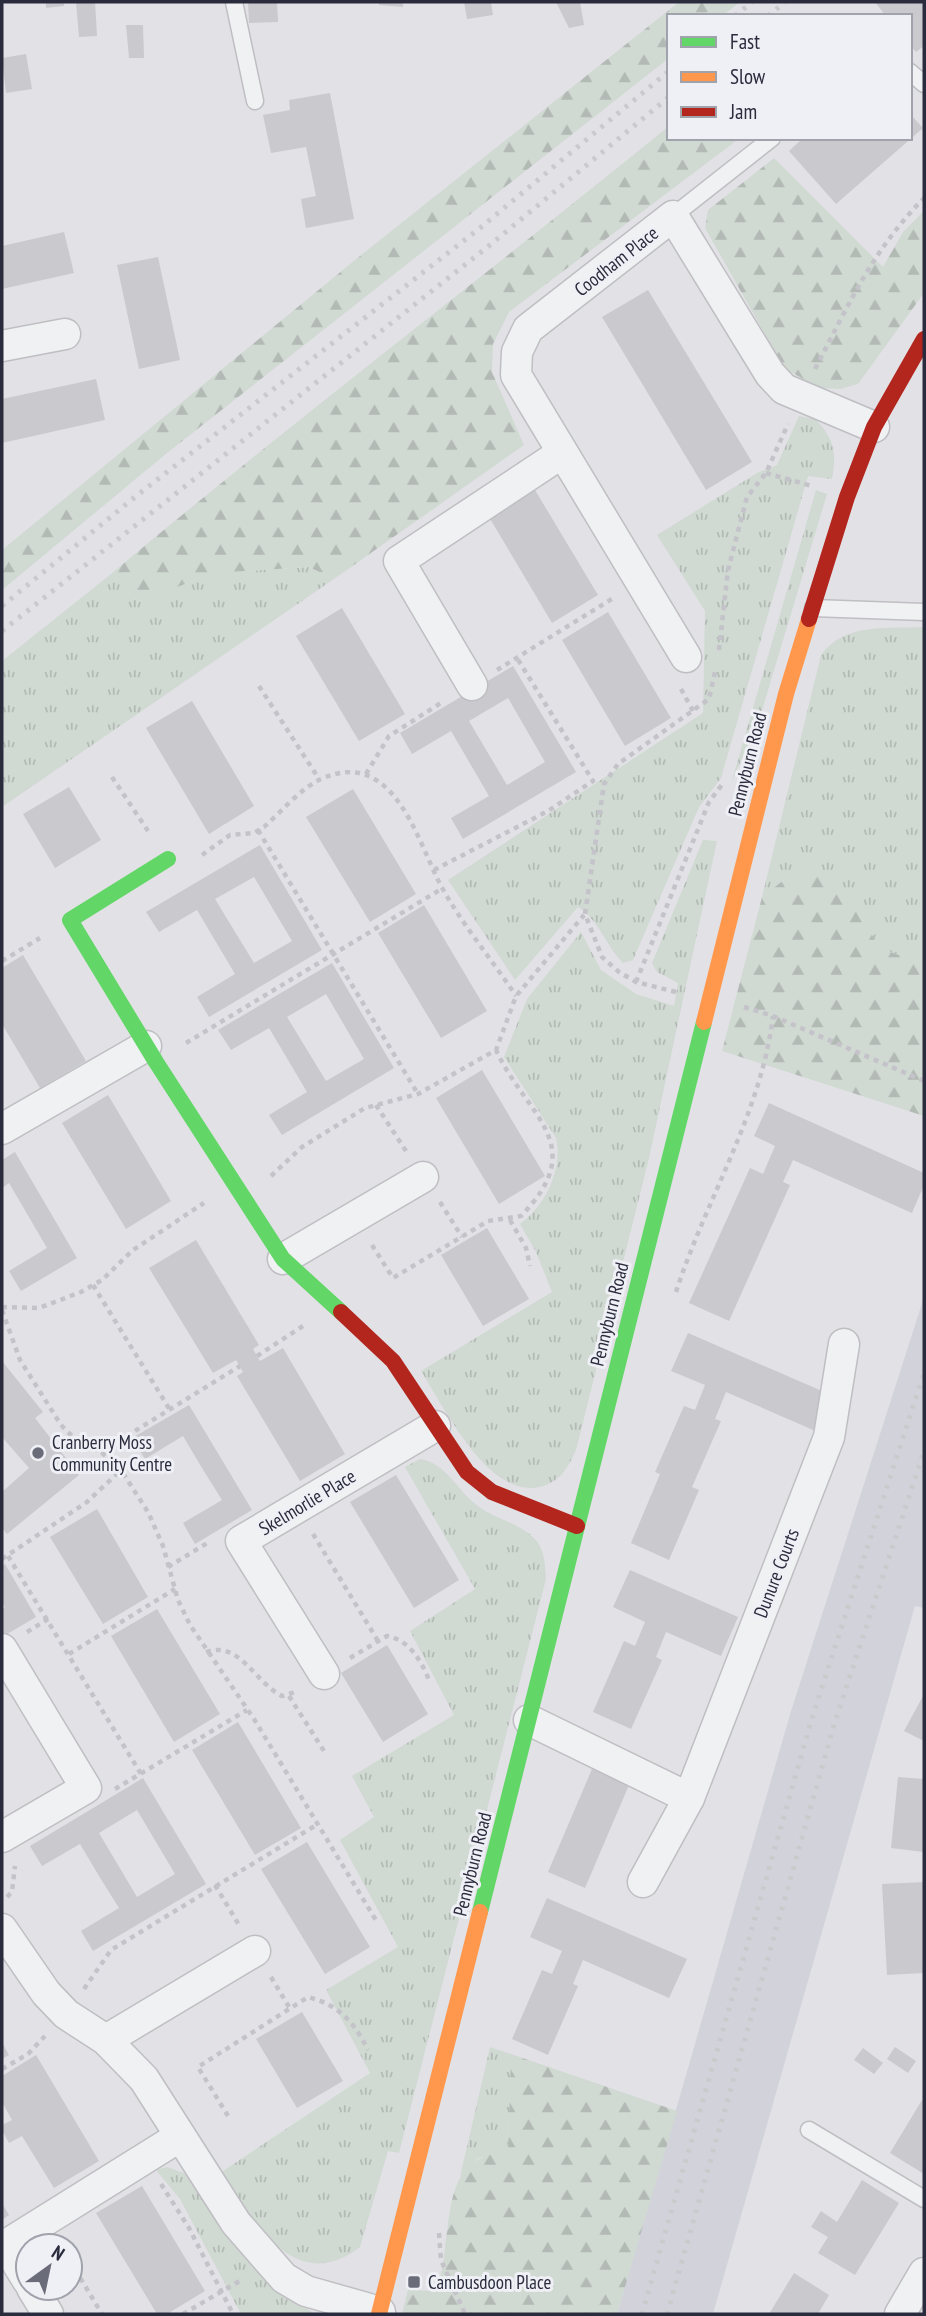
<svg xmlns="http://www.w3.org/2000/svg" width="926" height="2316" viewBox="0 0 926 2316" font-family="'PT Sans Narrow',sans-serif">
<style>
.built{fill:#d2d3da}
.grass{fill:url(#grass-tufts)}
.forest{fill:url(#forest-firs)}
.building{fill:#c9c9ce;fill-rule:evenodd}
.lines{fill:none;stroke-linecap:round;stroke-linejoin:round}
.lane-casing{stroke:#bfbfc3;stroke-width:19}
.street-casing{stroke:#bfbfc3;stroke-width:33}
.path{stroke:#c3c3c9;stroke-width:4.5;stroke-dasharray:5 5;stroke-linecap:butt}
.lane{stroke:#f0f1f3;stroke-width:16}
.street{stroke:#f0f1f3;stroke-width:30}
.fast{stroke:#63d668;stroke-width:16}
.slow{stroke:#ff974d;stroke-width:16}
.jam{stroke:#b3261e;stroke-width:16}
.rail{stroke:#cacacd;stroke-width:5;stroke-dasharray:3.5 7;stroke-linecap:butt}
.poi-dot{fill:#6a6c79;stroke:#eff0f5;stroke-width:2.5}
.labels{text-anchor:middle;stroke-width:6;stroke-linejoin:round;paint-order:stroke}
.street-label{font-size:19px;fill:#2a2c3e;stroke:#eff0f5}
.poi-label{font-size:19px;fill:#2a2c3e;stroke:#eff0f5;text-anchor:start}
</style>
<defs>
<pattern id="grass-tufts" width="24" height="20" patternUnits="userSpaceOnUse" patternTransform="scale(1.75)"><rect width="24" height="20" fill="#d0d9d2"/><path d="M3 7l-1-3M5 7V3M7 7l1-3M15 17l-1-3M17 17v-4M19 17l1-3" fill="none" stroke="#b3bab5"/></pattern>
<pattern id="forest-firs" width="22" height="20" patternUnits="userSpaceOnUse" patternTransform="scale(1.75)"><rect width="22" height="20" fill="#d0d9d2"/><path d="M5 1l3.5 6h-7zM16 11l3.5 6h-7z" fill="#b3bab5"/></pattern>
</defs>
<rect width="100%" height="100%" fill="#e2e2e6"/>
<polygon class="built" points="924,1297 924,1608 915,1606 713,2314 617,2314 791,1711"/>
<g class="grass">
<path d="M 799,416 L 815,419 C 834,437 837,454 832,479 L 808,476 L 721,778 L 699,807 L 633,960 L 623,963 C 605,945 600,921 578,907 L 515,980 L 448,880 L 703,713 L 705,611 L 657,535 L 757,473 L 777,465 Z"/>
<polygon points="816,490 827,494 760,717 731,784"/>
<polygon points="309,567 334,579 2,807 2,661 111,574 138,602 214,573"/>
<path d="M 924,627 L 924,942 L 907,958 L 880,948 L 851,900 L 794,872 L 762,897 L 821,655 C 844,622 889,629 924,627 Z"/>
<path d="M 703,840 L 717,841 L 649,1158 L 576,1450 C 568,1468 560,1482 540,1487 C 488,1499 444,1407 421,1371 L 552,1292 L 536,1252 L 520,1224 C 546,1205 563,1169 556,1138 L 504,1057 L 527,999 L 581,932 L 601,970 L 636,994 L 674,1006 L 678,983 L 657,972 L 652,963 Z"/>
<path d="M 420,1459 C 447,1463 457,1491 478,1506 C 495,1519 519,1523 534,1538 C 545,1549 545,1565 546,1579 L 399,2153 L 388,2151 L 360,2247 C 295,2297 253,2221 220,2173 L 370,2073 L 326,1990 L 398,1947 L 340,1840 L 374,1817 L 352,1776 L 454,1715 L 410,1631 L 475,1589 L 405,1467 Z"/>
<polygon points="490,2047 511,2054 508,2151 478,2158 460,2177"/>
<polygon points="167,2167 184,2173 249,2260 276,2288 315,2314 241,2314 180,2199 156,2170"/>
</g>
<g class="forest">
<polygon points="679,2 740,2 722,16 669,16 669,58 167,453 2,590 2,550 355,260"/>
<path d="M 669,126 L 669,138 L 740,138 L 509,312 L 493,344 L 492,372 L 524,445 L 334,579 L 309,567 L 214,573 L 138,602 L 111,574 C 293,421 484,277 669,126 Z"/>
<polygon points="774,158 883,267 903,232 924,211 924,293 858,384 840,389 819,388 784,368 705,228 708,210"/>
<polygon points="794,872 826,874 851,900 880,948 907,958 924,942 924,1116 722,1051 762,897"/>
<path d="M 511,2054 L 677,2111 L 617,2314 L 402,2314 L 408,2290 L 437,2291 C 440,2277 444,2263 445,2248 C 452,2203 449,2156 508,2151 Z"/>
</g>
<g class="building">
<polygon points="46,2 64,2 64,6 46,8"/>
<polygon points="76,2 95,2 97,36 79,37"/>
<polygon points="248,2 277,2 278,22 249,23"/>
<polygon points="379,2 403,2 403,7 379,5"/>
<polygon points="464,2 491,2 493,15 467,19"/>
<polygon points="556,2 580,2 584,25 569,28"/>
<polygon points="875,2 924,2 924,46 916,52 910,45 910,16 886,16"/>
<polygon points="126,25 143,25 144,58 129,58"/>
<polygon points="26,54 32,89 6,93 2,58"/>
<polygon points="330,93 354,219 306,228 301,199 316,196 306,147 271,153 263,115 290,110 289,100"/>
<polygon points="910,114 923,128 836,204 789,151 803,138 910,138"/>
<polygon points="64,232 74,273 2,289 2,246"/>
<polygon points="158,257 180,360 139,369 117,265"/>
<polygon points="648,290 752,462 706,490 602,317"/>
<polygon points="96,379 105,420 2,443 2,399"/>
<polygon points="535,490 598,595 552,623 489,517"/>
<polygon points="342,608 405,714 359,741 296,636"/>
<polygon points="608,612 671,718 625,746 562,640"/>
<path d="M 513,666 L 576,772 L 463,839 L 451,818 L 489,796 L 451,731 L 412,754 L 400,733 ZM 508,698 L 545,762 L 507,785 L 469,721 Z"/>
<polygon points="192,701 254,806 209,834 146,728"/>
<polygon points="69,787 101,840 55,868 23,814"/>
<polygon points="353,789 416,894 370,922 306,817"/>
<path d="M 260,845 L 322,950 L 209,1017 L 197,997 L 235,974 L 197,910 L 159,932 L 146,912 ZM 254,877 L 292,941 L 254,963 L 215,899 Z"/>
<polygon points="424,905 487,1011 441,1038 378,933"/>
<polygon points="23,955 86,1061 40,1088 2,1024 2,968"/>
<path d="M 332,963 L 394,1068 L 282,1135 L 269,1115 L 307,1092 L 269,1028 L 231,1050 L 218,1030 ZM 326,994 L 364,1059 L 326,1081 L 287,1017 Z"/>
<polygon points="482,1070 545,1176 499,1204 436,1098"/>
<polygon points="108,1095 171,1201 126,1229 62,1123"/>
<polygon points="769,1103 924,1173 924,1185 912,1213 793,1160 783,1182 790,1185 729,1321 689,1303 750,1168 763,1174 775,1146 754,1136"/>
<polygon points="15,1152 77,1258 21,1291 9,1271 47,1248 9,1183 2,1188 2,1160"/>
<polygon points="487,1228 529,1299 483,1326 441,1255"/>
<polygon points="196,1240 259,1345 253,1349 260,1361 283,1348 345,1454 300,1481 237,1376 243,1372 236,1360 213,1373 149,1268"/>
<polygon points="688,1333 829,1394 813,1430 726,1392 715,1419 721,1421 692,1487 699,1490 669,1560 631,1543 660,1474 655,1472 684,1406 695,1410 705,1385 671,1371"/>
<polygon points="2,1361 43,1412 35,1418 79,1475 7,1534 2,1528 2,1492 29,1468 2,1437"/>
<polygon points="189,1405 252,1510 195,1544 183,1523 222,1500 202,1468 183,1436 145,1459 132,1438"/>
<polygon points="396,1475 459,1580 414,1608 350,1502"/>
<polygon points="97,1509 148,1597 103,1624 50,1537"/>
<polygon points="5,1564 36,1617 2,1637 2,1609 5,1607 2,1602 2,1566"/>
<polygon points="630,1570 738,1617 721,1656 666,1632 656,1657 662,1660 631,1729 593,1712 624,1641 635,1646 645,1622 613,1607"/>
<polygon points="157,1609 220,1714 174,1742 111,1636"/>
<polygon points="387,1645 428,1714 383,1742 341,1673"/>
<polygon points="924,1694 924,1741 904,1731"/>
<polygon points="238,1722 301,1828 255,1855 192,1750"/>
<polygon points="592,1769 629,1785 585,1888 548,1872"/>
<polygon points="898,1777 924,1779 924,1852 891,1848"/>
<path d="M 143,1778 L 206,1884 L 93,1951 L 81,1931 L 119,1908 L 99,1876 L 80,1844 L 42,1866 L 30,1846 ZM 137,1810 L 175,1874 L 137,1897 L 99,1833 Z"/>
<polygon points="307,1842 370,1947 325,1974 261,1869"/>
<polygon points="924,1882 924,1973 887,1975 882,1884"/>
<polygon points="547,1898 687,1959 669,1998 583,1960 573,1984 578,1986 548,2055 512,2039 542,1970 552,1974 562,1951 530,1937"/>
<polygon points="302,2012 343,2081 297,2108 256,2039"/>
<polygon points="2,2042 9,2055 2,2059"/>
<polygon points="895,2047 916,2061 908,2073 887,2059"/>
<polygon points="863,2048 883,2063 874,2074 854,2060"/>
<polygon points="36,2055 99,2161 54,2188 22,2136 9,2143 2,2130 2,2125 12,2120 2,2102 2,2076"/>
<polygon points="922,2100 924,2102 924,2174 890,2153"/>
<polygon points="862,2180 899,2203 855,2275 818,2253 828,2237 811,2227 821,2211 837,2222"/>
<polygon points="142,2186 205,2291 167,2314 157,2314 96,2213"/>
<polygon points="2,2203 9,2215 2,2220"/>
<polygon points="794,2273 829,2295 818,2314 769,2314"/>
</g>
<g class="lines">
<defs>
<g id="lane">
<polyline points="234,2 255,101"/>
<polyline points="910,72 924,84"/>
<polyline points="673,216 772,138"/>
<polyline points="813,608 924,612"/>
<polyline points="809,2130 924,2199"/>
</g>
<g id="street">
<polyline points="2,346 65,334"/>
<polyline points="686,657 516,375 517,352 528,329 673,216 770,374 784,389 874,427"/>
<polyline points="472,685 399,561 562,453"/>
<polyline points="2,1129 146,1046"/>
<polyline points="283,1259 423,1177"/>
<polyline points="2,1649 86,1788 2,1837"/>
<polyline points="324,1674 241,1541 435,1426"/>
<polyline points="529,1720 689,1798"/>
<polyline points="643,1882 689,1798 829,1437 844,1344"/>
<polyline points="2,1929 46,1993 66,2014 106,2040 144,2079 236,2223 284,2278 306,2291 380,2312"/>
<polyline points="106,2040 255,1951"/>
<polyline points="28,2281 6,2245 179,2137"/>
<polyline points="32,2288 48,2314"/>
<polyline points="900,2314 924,2273"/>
</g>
</defs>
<use href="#lane" class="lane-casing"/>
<use href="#street" class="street-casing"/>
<g class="path">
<path d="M 815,369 C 849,304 872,251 924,198"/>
<polyline points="766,473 812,486"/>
<polyline points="719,650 728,570 747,497 766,473 788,424"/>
<polyline points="497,670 615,597"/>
<polyline points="259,686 319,779"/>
<polyline points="681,689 693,711"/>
<polyline points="366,774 389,736 444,701"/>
<polyline points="112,777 148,831"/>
<polyline points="258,830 418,1094"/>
<path d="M 202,855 L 230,835 L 254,833 L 264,827 C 281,812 301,788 321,779 C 391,747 416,835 438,880 C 459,921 491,958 516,996"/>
<polyline points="434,870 548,811 593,781 517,658"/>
<polyline points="2,961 40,938"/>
<polyline points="636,982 709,802 724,782"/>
<polyline points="676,992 636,982 619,972 602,957 585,914 604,784 618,764 709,699 715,672"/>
<polyline points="744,1007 773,1016 924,1081"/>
<polyline points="186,1043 443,888"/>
<polyline points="376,1105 406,1151"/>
<polyline points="271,1176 302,1147 365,1108 418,1094 496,1050 516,996 584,915"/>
<polyline points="440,1202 462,1237"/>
<polyline points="510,1220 526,1248 530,1266"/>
<path d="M 372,1245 L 393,1278 L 488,1221 L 521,1216 C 591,1144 527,1117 496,1050"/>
<polyline points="93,1285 170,1410"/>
<path d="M 676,1292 C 706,1199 761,1114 773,1016"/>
<polyline points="2,1307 39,1308 81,1292 102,1280 133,1250 204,1203"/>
<polyline points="2,1310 20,1360 61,1425 78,1442 101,1452 121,1470 148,1512 163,1546 178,1600 190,1625 254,1719 377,1922"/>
<polyline points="257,1356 303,1326"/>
<polyline points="101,1452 240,1366"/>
<polyline points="313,1534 378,1641"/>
<polyline points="8,1556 141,1774"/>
<polyline points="2,1559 87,1502 121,1470"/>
<polyline points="168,1567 209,1542"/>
<polyline points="27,1632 48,1619"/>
<path d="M 206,1652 C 240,1640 255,1683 282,1696 L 298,1691"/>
<polyline points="69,1654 175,1589"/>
<path d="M 350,1658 L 387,1636 C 409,1640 421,1660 429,1680"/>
<polyline points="289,1696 324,1751"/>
<polyline points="115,1789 247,1710"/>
<polyline points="215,1885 239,1925"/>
<polyline points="7,1897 12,1892 15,1866"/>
<polyline points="271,1977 289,2007"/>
<polyline points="84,1989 111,1950 318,1824"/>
<polyline points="2,2069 28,2054 45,2036"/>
<path d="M 228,2116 L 198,2067 L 308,1997 C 339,2005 354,2022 368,2050"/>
<polyline points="161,2184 189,2228 233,2314"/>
<polyline points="439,2233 441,2260 465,2314"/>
<polyline points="70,2261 102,2314"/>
<polyline points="183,2314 243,2279"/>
</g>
<use href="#lane" class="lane"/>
<use href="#street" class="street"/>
<g class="fast">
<polyline points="168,859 70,920 156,1062 283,1259 341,1312"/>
<polyline points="480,1912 704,1022"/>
</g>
<g class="slow">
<polyline points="704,1022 786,694 809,619"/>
<polyline points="379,2314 480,1912"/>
</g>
<g class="jam">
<polyline points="809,619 847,497 874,427 924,339"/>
<polyline points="341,1312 393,1361 467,1472 492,1492 577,1526"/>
</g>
<g class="rail">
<polyline points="735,16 752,2"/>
<polyline points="768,16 785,2"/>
<polyline points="2,606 135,497 480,228 669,71"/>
<polyline points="2,631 490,245 669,97"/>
<polyline points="642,2314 812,1718 924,1373"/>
<polyline points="667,2314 834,1725 924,1451"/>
</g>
</g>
<g class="poi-dot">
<circle cx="38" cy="1453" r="7"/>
<rect x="407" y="2275" width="14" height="14" rx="3.5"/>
</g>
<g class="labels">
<g class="street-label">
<text transform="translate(616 261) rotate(-38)" y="7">Coodham Place</text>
<text transform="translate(747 764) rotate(-76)" y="7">Pennyburn Road</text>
<text transform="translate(609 1314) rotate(-76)" y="7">Pennyburn Road</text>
<text transform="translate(307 1502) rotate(-31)" y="7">Skelmorlie Place</text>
<text transform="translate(776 1573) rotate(-69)" y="7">Dunure Courts</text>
<text transform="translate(472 1864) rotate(-76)" y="7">Pennyburn Road</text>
</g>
<g class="poi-label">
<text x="52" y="1449">Cranberry Moss<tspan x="52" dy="22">Community Centre</tspan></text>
<text x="428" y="2289">Cambusdoon Place</text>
</g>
</g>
<rect width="926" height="2316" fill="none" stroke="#2a2c3e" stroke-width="7"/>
<rect x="667" y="14" width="245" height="126" fill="#eff0f5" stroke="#a0a2ac" stroke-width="2"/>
<rect x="681" y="37" width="35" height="10" fill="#63d668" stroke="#a0a2ac" stroke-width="2"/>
<text x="730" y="49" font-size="21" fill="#2a2c3e">Fast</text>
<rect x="681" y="72" width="35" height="10" fill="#ff974d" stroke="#a0a2ac" stroke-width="2"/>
<text x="730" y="84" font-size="21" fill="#2a2c3e">Slow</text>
<rect x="681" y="107" width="35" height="10" fill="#b3261e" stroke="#a0a2ac" stroke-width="2"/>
<text x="730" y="119" font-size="21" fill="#2a2c3e">Jam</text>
<g transform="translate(49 2267) rotate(33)"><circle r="33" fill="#eff0f5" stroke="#a0a2ac" stroke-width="2"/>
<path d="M0-5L12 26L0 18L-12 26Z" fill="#6a6c79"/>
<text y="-10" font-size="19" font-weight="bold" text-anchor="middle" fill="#2a2c3e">N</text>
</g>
</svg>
